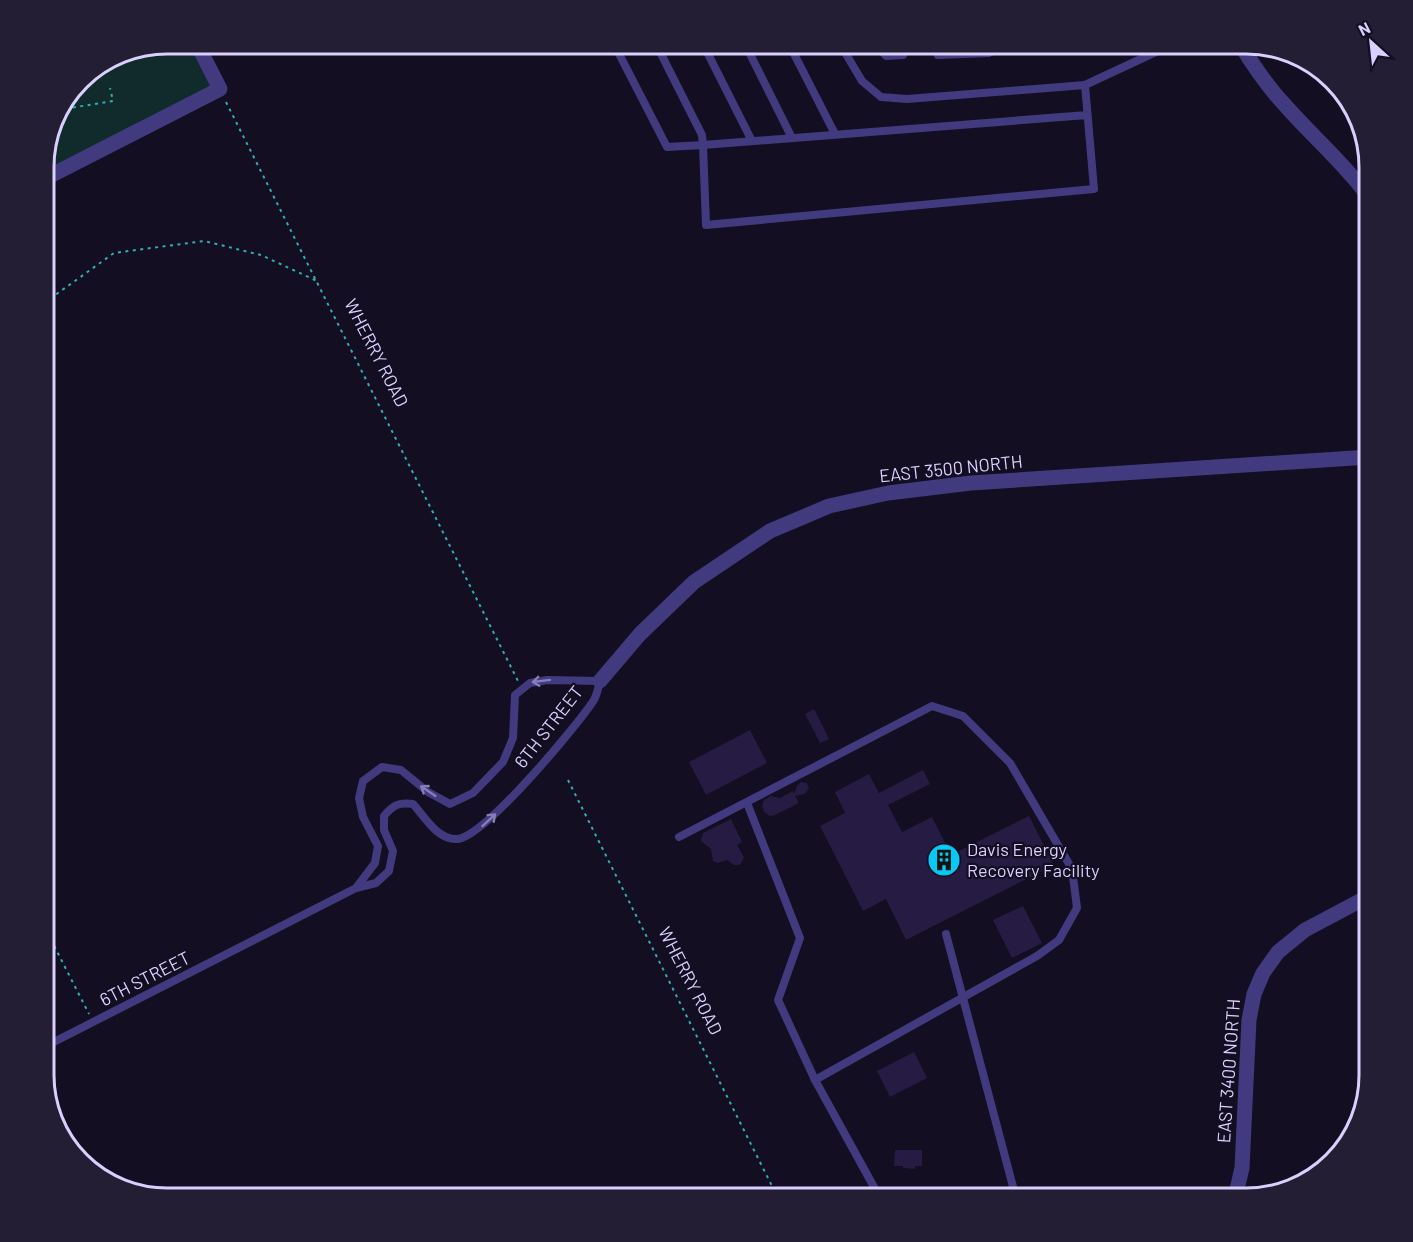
<svg xmlns="http://www.w3.org/2000/svg" width="1413" height="1242" viewBox="0 0 1413 1242" font-family="Barlow,sans-serif">
<style>
.green{fill:#112a2b}
.building{fill:#261b42}
.lines{fill:none;stroke-linecap:round;stroke-linejoin:round}
.path{stroke:#31aeb0;stroke-width:2;stroke-dasharray:3 4.5;stroke-linecap:butt}
.service{stroke:#423a7f;stroke-width:8}
.minor{stroke:#423a7f;stroke-width:15}
.oneway{stroke:#867eb8}
.labels{text-anchor:middle;stroke-width:4.5;stroke-linejoin:round;paint-order:stroke}
.street-label{font-size:18px;fill:#d9d0fe;stroke:#130e22}
.poi-label{font-size:18px;fill:#d9d0fe;stroke:#130e22;text-anchor:start}
.rim{fill:none;stroke:#d9d0fe;stroke-width:3}
</style>
<rect width="100%" height="100%" fill="#130e22"/>
<polygon class="green" points="167,44 188,44 211,88 44,172 44,159 56,113 85,74 120,53"/>
<g class="building">
<polygon points="814,709 829,739 820,743 805,714"/>
<polygon points="750,730 767,763 706,795 689,762"/>
<polygon points="923,770 930,784 888,805 902,832 932,817 951,855 1029,816 1054,865 906,940 886,899 863,911 820,826 845,813 835,792 869,774 879,793"/>
<polygon points="801,782 807,783 809,788 805,794 795,796 799,803 775,815 770,816 764,812 762,806 764,800 771,796 780,798 793,791 794,794 797,786"/>
<polygon points="731,819 742,842 737,845 744,857 742,862 739,865 734,865 727,860 718,863 713,861 711,849 701,841 703,833"/>
<polygon points="1023,906 1042,943 1012,958 993,920"/>
<polygon points="914,1052 927,1078 890,1097 877,1071"/>
<polygon points="895,1150 922,1150 922,1166 915,1166 915,1169 903,1168 903,1166 894,1166"/>
</g>
<g class="lines">
<g class="path">
<polyline points="226,102 518,681"/>
<polyline points="58,110 113,101 110,88"/>
<polyline points="44,303 114,253 204,241 261,255 317,281"/>
<polyline points="568,780 778,1198"/>
<polyline points="44,926 89,1014"/>
</g>
<g class="service">
<polyline points="614,44 667,147 703,145 702,135 656,44"/>
<polyline points="703,44 752,141"/>
<polyline points="745,44 792,138"/>
<polyline points="789,44 835,134"/>
<polyline points="840,44 862,81 881,97 907,99 1085,85"/>
<polyline points="876,44 886,56 903,55"/>
<polyline points="938,55 989,53 1007,44"/>
<polyline points="1087,115 703,145 706,225 1094,189 1085,85 1173,44"/>
<polyline points="747,803 800,938 778,1000 815,1080 880,1198"/>
<polyline points="679,837 932,706 963,716 1010,763 1072,869 1077,908 1059,940 1037,956 815,1080"/>
<polyline points="946,934 1016,1198"/>
<path d="M 44,1047 L 356,888 L 376,883 L 389,871 L 393,851 L 384,830 L 384,816 C 393,805 399,802 413,804 C 425,817 438,841 458,839 C 486,835 574,729 592,703 C 597,697 598,688 600,681 L 547,680 L 530,683 L 515,695 L 513,738 L 503,762 L 473,793 L 450,804 L 428,792 L 401,770 L 382,767 L 363,781 L 359,798 L 363,817 L 378,846 L 375,863 L 356,888"/>
</g>
<g class="minor">
<path d="M 1240,44 C 1253,65 1267,86 1284,104 C 1312,136 1344,163 1369,197"/>
<polyline points="44,179 220,89 197,44"/>
<polyline points="600,681 640,634 694,582 770,531 829,506 888,493 971,483 1369,457"/>
<polyline points="1235,1198 1242,1168 1249,1020 1254,994 1263,973 1278,952 1305,930 1369,896"/>
</g>
</g>
<defs><path id="oneway-shaft" d="M-6 0H5M1.5-3L5.5 0L1.5 3" fill="none" stroke-width="1.6" stroke-linecap="round" stroke-linejoin="round" transform="scale(1.5)"/></defs>
<g class="oneway">
<use href="#oneway-shaft" transform="translate(541 681) rotate(173)"/>
<use href="#oneway-shaft" transform="translate(428 791) rotate(-146)"/>
<use href="#oneway-shaft" transform="translate(489 820) rotate(-43)"/>
</g>
<defs>
<symbol id="building-disc" viewBox="-11 -11 22 22"><circle r="9.5" fill="#07c9f3" stroke="#130e22"/><path d="M-4-6H4V6H1V3H-1V6H-4ZM-2.5-4.3h1.7v1.8h-1.7ZM.8-4.3h1.7v1.8H.8ZM-2.5-1h1.7V.8h-1.7ZM.8-1h1.7V.8H.8Z" fill="#111"/></symbol>
</defs>
<g fill-rule="evenodd">
<use href="#building-disc" x="925" y="841" width="38" height="38"/>
</g>
<g class="labels">
<g class="street-label">
<text transform="translate(376 353) rotate(63)" y="6">WHERRY ROAD</text>
<text transform="translate(951 469) rotate(-6)" y="6">EAST 3500 NORTH</text>
<text transform="translate(549 727) rotate(-52)" y="6">6TH STREET</text>
<text transform="translate(145 979) rotate(-27)" y="6">6TH STREET</text>
<text transform="translate(690 981) rotate(63)" y="6">WHERRY ROAD</text>
<text transform="translate(1229 1071) rotate(-86)" y="6">EAST 3400 NORTH</text>
</g>
<g class="poi-label">
<text x="967" y="856">Davis Energy<tspan x="967" dy="21">Recovery Facility</tspan></text>
</g>
</g>
<path d="M0 0H1413V1242H0ZM167 54H1246A113 113 0 0 1 1359 167V1075A113 113 0 0 1 1246 1188H167A113 113 0 0 1 54 1075V167A113 113 0 0 1 167 54Z" fill="#231e34" fill-rule="evenodd"/>
<path class="rim" d="M167 54H1246A113 113 0 0 1 1359 167V1075A113 113 0 0 1 1246 1188H167A113 113 0 0 1 54 1075V167A113 113 0 0 1 167 54Z"/>
<g transform="translate(1371 42) rotate(333)" stroke="#130e22" stroke-width="4.5" paint-order="stroke">
<path d="M0-4.5L10 22L0 15L-10 22Z" fill="#d9d0fe"/>
<text y="-9" font-size="16" font-weight="bold" text-anchor="middle" fill="#d9d0fe">N</text>
</g>
</svg>
